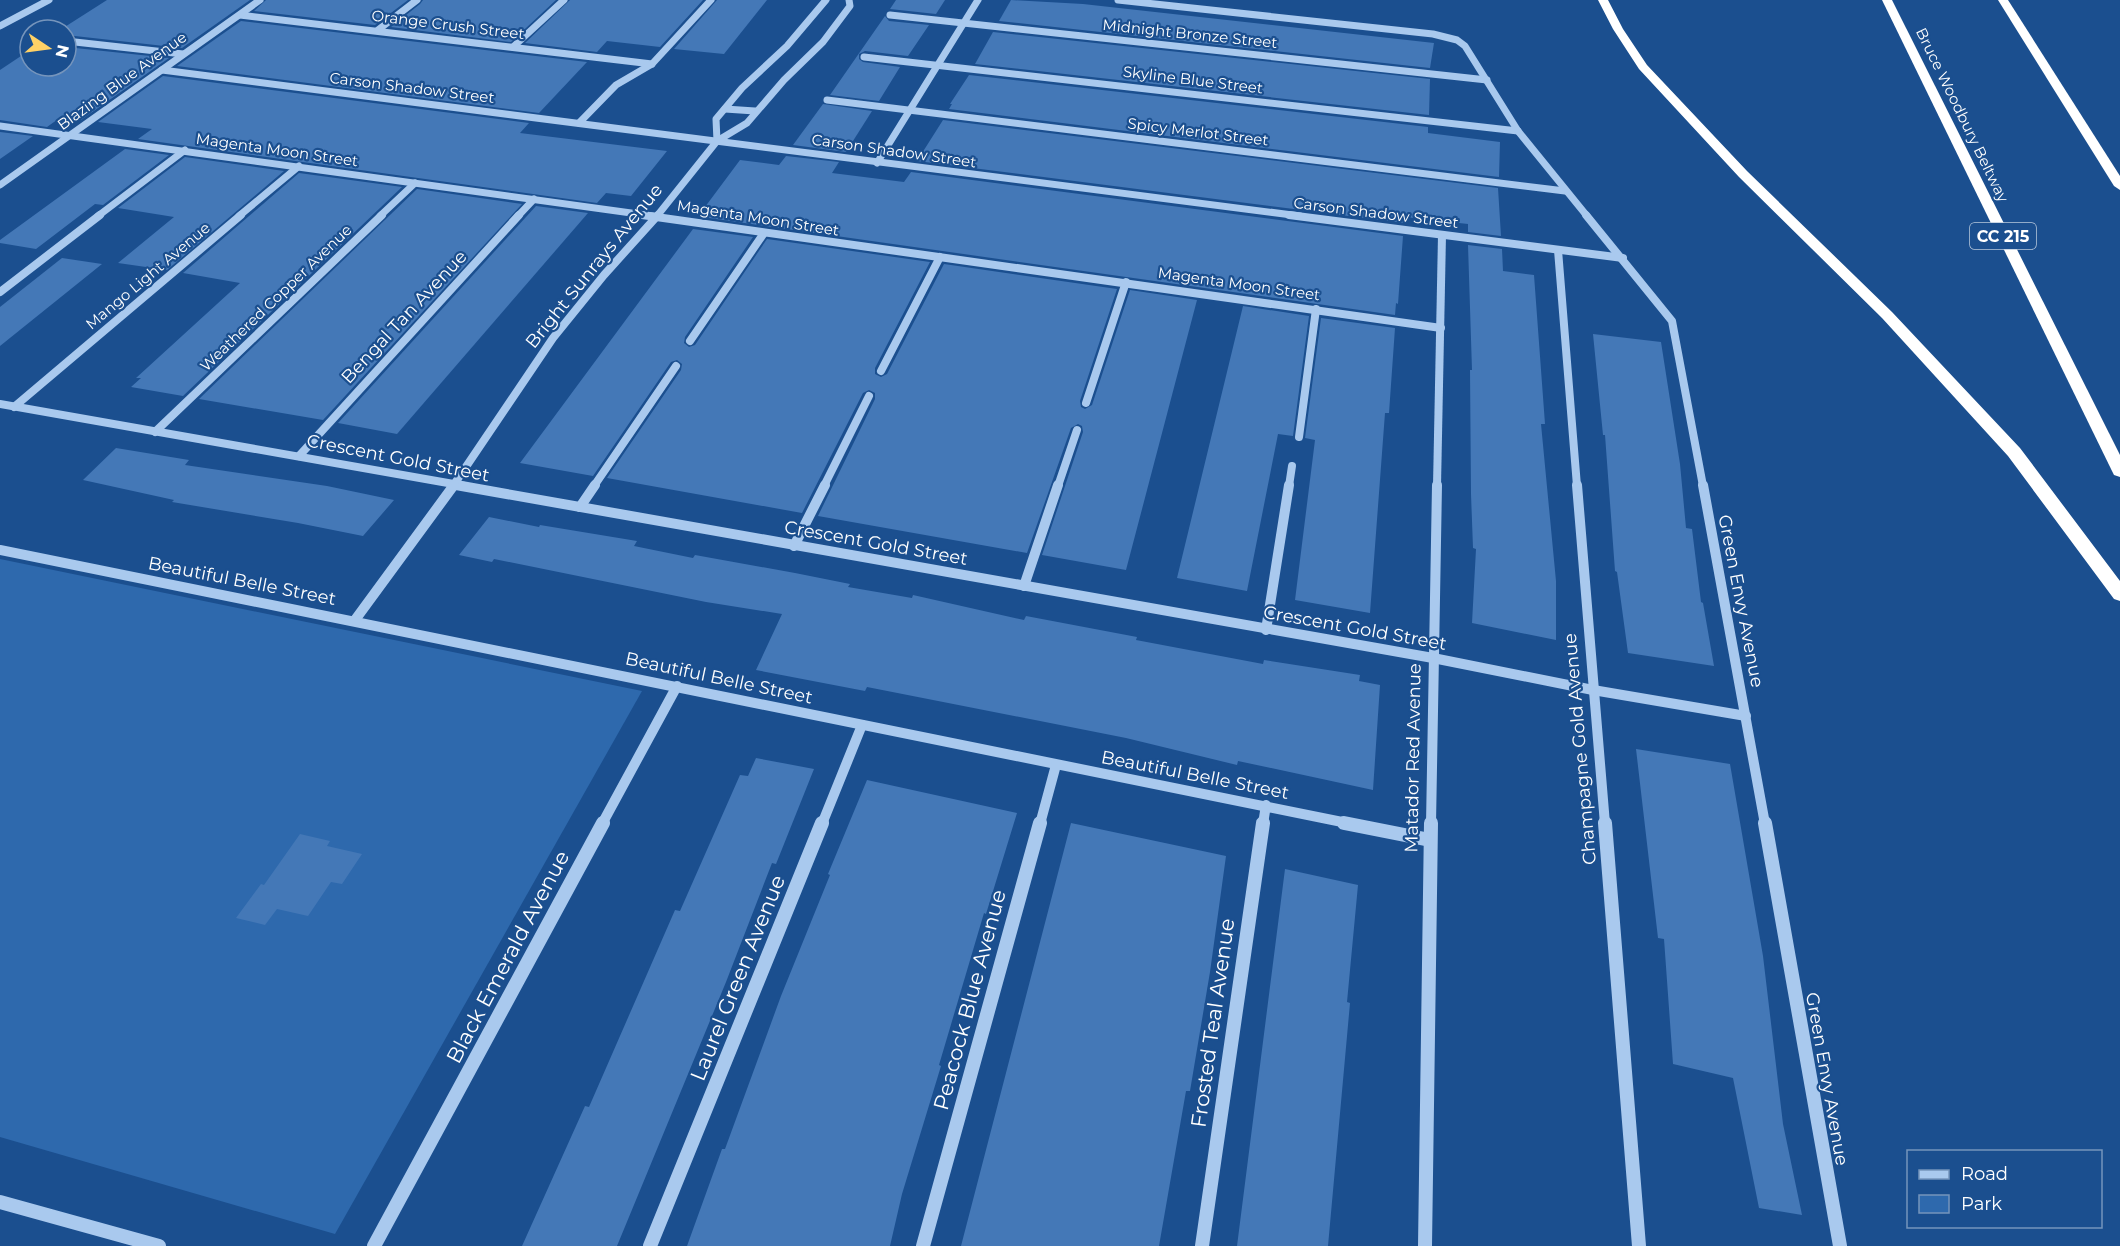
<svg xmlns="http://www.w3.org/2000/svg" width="2120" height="1246" viewBox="0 0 2120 1246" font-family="Montserrat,sans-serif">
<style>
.green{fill:#2e69ad}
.building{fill:#4478b7}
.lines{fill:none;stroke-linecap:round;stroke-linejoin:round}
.minor-far3{stroke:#a9c9ee;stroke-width:7}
.minor-far2{stroke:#a9c9ee;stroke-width:8}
.minor-far1{stroke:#a9c9ee;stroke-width:10}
.minor{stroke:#a9c9ee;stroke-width:14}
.highway{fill:#fff;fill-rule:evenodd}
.labels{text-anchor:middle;stroke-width:4.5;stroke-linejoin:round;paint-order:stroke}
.far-street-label{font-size:15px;fill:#fff;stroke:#1b4f8f}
.shield{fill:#1b4f8f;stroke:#bbcadd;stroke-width:1.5}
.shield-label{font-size:16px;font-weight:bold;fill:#fff}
.street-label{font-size:18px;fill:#fff;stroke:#1b4f8f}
.near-street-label{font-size:21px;fill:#fff;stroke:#1b4f8f}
</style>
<rect width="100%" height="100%" fill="#1b4f8f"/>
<polygon class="green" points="0,559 642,691 335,1234 0,1137"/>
<g class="building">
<polygon points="107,0 250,0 182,48 66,35 66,30 60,30"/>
<polygon points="266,0 408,0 375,25 254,11"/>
<polygon points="423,0 556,0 511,42 391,27 420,4"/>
<polygon points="570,0 703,0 660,47 607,41 597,52 525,43"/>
<polygon points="717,0 767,0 724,54 674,49"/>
<polygon points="896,0 945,0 936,14 890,9"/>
<polygon points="1011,0 1083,4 1434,43 1430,68 999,21"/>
<polygon points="885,16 889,21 929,25 908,56 865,51 859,54 859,59 863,62 900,67 879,101 830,95"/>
<polygon points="241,21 587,62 539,113 177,66"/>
<polygon points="993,32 1430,79 1429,115 975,64"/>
<polygon points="66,47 169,58 81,120 61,117 47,127 0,120 0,70 30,50 30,66 66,66"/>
<polygon points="969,75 1428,127 1428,133 1500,142 1499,177 949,109 952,104 950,104"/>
<polygon points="163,76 529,123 520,133 667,151 631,196 606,193 597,203 138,139 152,129 98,122"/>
<polygon points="823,104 872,111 846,152 793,145"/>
<polygon points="943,120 1498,188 1501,236 1468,232 1468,224 1405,217 1404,223 917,161"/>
<polygon points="0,132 33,136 0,159"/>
<polygon points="125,149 169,155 103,205 95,204 36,249 0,243 0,240"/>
<polygon points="786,156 839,162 832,173 904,182 911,172 1403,236 1398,304 1396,303 1395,315 702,217 709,207 705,207 740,160 779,165"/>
<polygon points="185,157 284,171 167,270 118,263 174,217 118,208"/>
<polygon points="299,173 402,187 183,396 131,387 141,378 136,378 240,283 183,273"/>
<polygon points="417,189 522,204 323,420 199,399"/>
<polygon points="536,206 588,213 397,434 338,423"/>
<polygon points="693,229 753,237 685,337 684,343 689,347 695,345 767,239 930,262 875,368 875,374 881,377 887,374 944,264 1117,289 1080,401 1081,407 1085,409 1092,405 1130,290 1197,300 1126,570 1042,555 1083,432 1082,426 1078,424 1071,428 1027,553 818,516 875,399 875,393 869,390 863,393 802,513 607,478 681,370 682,364 677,360 671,362 593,476 520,463"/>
<polygon points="1468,245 1502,249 1503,271 1534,275 1545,424 1541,424 1556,581 1556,640 1472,623 1476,549 1473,548 1471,494 1470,370 1472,370"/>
<polygon points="62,258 102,264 0,346 0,307"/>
<polygon points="1243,306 1309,316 1293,436 1278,434 1247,591 1177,578"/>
<polygon points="1321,318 1395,328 1389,413 1385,413 1370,613 1295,600 1315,440 1305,438"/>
<polygon points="1593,334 1661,342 1680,464 1686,528 1692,529 1701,602 1703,603 1714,666 1628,653 1617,572 1615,571 1605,435 1603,435"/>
<polygon points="116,448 189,460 185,465 327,486 394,500 363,536 298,523 172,502 174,500 83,480"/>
<polygon points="489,517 539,527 540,525 637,541 634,546 693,558 695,555 795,573 850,584 848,587 912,598 913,595 1024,620 1026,616 1137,637 1136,640 1263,664 1264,660 1360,675 1359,681 1380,685 1373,790 1238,761 1237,765 1126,738 867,687 865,691 756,670 782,614 706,602 494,559 492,562 459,555"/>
<polygon points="1636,749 1730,764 1763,956 1783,1124 1802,1215 1759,1208 1733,1078 1673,1064 1664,939 1658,938"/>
<polygon points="756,758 814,769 776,864 772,863 726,982 617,1246 522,1246 585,1106 589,1107 675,910 680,911 740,775 748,776"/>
<polygon points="867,780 1017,813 986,914 984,913 939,1065 941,1066 902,1194 890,1246 687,1246 722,1149 725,1149 781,996 830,875 828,874"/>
<polygon points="1071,823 1226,856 1210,972 1190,1091 1186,1091 1159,1246 961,1246"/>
<polygon points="300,834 330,841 327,846 362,854 342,884 331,882 308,916 277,909 265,925 236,918 261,884 264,885"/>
<polygon points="1285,869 1358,885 1347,1002 1350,1003 1328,1246 1237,1246"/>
</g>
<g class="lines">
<g class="minor-far3">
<polyline points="1118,0 1433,34 1457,40 1465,46 1518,131 1587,216"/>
<polyline points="240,15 652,64"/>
<polyline points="890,15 1487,80"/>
<polyline points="0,26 49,0"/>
<polyline points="378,30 417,0"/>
<polyline points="66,41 183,54"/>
<polyline points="513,47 564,0"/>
<polyline points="864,57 1518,131"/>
<polyline points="162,70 1300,216"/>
<polyline points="827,100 1565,191"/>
<polyline points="725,109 755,111"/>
<polyline points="579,123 616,85 652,64 711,0"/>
<polyline points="0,126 653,216"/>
<polyline points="717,141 716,119 742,88 787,46 826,0"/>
<polyline points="877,163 978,0"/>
<polyline points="0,185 260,0"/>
<polyline points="98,216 185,150"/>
<polyline points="239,216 299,166"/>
<polyline points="380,216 415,183"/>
<polyline points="518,216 534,199"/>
<polyline points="657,216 717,141 747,123 784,80 823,42 850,6 849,0"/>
</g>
<g class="minor-far2">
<polyline points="642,215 1441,328"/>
<polyline points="1289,215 1623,258"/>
<polyline points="1586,215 1672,321 1703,486"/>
<polyline points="1558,250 1577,486"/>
<polyline points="0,292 100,215"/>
<polyline points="690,341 764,233"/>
<polyline points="881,371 940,257"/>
<polyline points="1086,403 1126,282"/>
<polyline points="0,404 465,486"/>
<polyline points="14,407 241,215"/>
<polyline points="155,432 382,215"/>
<polyline points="1299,437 1316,309"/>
<polyline points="299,456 519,215"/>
<polyline points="453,486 553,338 604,275 658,215"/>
<polyline points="594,486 676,366"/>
<polyline points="824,486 869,396"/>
<polyline points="1058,486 1077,430"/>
<polyline points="1289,486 1292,466"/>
<polyline points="1437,486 1442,235"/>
</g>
<g class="minor-far1">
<polyline points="456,485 1433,658 1593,690 1746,716"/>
<polyline points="1577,485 1605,824"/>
<polyline points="1703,485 1765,824"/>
<polyline points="580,507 595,485"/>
<polyline points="794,546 825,485"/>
<polyline points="0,550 1352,824"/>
<polyline points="1024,586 1058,485"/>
<polyline points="355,620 454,485"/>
<polyline points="1266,630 1289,485"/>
<polyline points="602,824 677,686"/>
<polyline points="822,824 862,725"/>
<polyline points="1040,824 1056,765"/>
<polyline points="1263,824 1266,805"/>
<polyline points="1431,824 1437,485"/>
</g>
<g class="minor">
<polyline points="1344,823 1430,840"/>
<polyline points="1605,823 1639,1246"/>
<polyline points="1765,823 1840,1246"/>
<polyline points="0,1202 159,1246"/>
<polyline points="374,1246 603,823"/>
<polyline points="650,1246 822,823"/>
<polyline points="923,1246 1040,823"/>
<polyline points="1202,1246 1263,823"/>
<polyline points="1425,1246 1431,823"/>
</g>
<g class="highway">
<polygon points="1598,0 1608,0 1623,29 1647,65 1747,171 1892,312 2020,448 2120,581 2120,601 2114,599 2008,456 1882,318 1739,177 1639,69 1613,29"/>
<polygon points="1882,0 1892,0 2120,455 2120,477 2114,475 2112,471"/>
<polygon points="1998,0 2008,0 2120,176 2120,190 2114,186"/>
</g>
</g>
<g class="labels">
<g class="far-street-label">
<text transform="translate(448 25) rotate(7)" y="5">Orange Crush Street</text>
<text transform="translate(1190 34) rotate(6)" y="5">Midnight Bronze Street</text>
<text transform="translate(1193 80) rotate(7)" y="5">Skyline Blue Street</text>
<text transform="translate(122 81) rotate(-36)" y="5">Blazing Blue Avenue</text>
<text transform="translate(412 88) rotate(7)" y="5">Carson Shadow Street</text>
<text transform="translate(1962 115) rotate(64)" y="5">Bruce Woodbury Beltway</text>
<text transform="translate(1198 132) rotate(7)" y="5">Spicy Merlot Street</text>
<text transform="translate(277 150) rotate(8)" y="5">Magenta Moon Street</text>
<text transform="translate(894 151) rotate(8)" y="5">Carson Shadow Street</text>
<text transform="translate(1376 213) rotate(7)" y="5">Carson Shadow Street</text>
<text transform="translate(758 218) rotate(9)" y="5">Magenta Moon Street</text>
<text transform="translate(148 276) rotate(-40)" y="5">Mango Light Avenue</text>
<text transform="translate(1239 284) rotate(8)" y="5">Magenta Moon Street</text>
<text transform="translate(276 298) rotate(-44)" y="5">Weathered Copper Avenue</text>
</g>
<rect class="shield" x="1970" y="223" width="66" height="26" rx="4.5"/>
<g class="shield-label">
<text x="2003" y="242">CC 215</text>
</g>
<g class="street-label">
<text transform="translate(594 266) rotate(-51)" y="6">Bright Sunrays Avenue</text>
<text transform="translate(404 317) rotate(-47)" y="6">Bengal Tan Avenue</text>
<text transform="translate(398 458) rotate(11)" y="6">Crescent Gold Street</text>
<text transform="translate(876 543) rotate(10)" y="6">Crescent Gold Street</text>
<text transform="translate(242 581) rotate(11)" y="6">Beautiful Belle Street</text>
<text transform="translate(1741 601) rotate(79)" y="6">Green Envy Avenue</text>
<text transform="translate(1355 628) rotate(10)" y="6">Crescent Gold Street</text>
<text transform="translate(719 678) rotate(12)" y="6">Beautiful Belle Street</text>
<text transform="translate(1580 749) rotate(-95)" y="6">Champagne Gold Avenue</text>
<text transform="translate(1413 758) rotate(-89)" y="6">Matador Red Avenue</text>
<text transform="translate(1195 775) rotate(11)" y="6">Beautiful Belle Street</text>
<text transform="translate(1827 1079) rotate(80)" y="6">Green Envy Avenue</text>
</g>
<g class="near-street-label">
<text transform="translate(508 957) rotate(-62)" y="7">Black Emerald Avenue</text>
<text transform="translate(738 978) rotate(-68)" y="7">Laurel Green Avenue</text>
<text transform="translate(970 1000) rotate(-75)" y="7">Peacock Blue Avenue</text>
<text transform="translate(1213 1023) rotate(-82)" y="7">Frosted Teal Avenue</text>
</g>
</g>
<rect x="1907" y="1150" width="195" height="78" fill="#1b4f8f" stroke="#7695bc" stroke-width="1.5"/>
<rect x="1919" y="1170" width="30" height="9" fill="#a9c9ee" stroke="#7695bc" stroke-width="1.5"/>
<text x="1961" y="1180" font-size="18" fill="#ffffff">Road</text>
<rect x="1919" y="1195" width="30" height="18" fill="#2e69ad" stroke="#7695bc" stroke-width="1.5"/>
<text x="1961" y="1210" font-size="18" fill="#ffffff">Park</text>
<g transform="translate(48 48) rotate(103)"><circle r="28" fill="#1b4f8f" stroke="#7695bc" stroke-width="1.5"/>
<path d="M0-4.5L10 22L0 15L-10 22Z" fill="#ffd166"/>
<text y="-9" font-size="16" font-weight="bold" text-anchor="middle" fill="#ffffff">N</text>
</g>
</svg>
